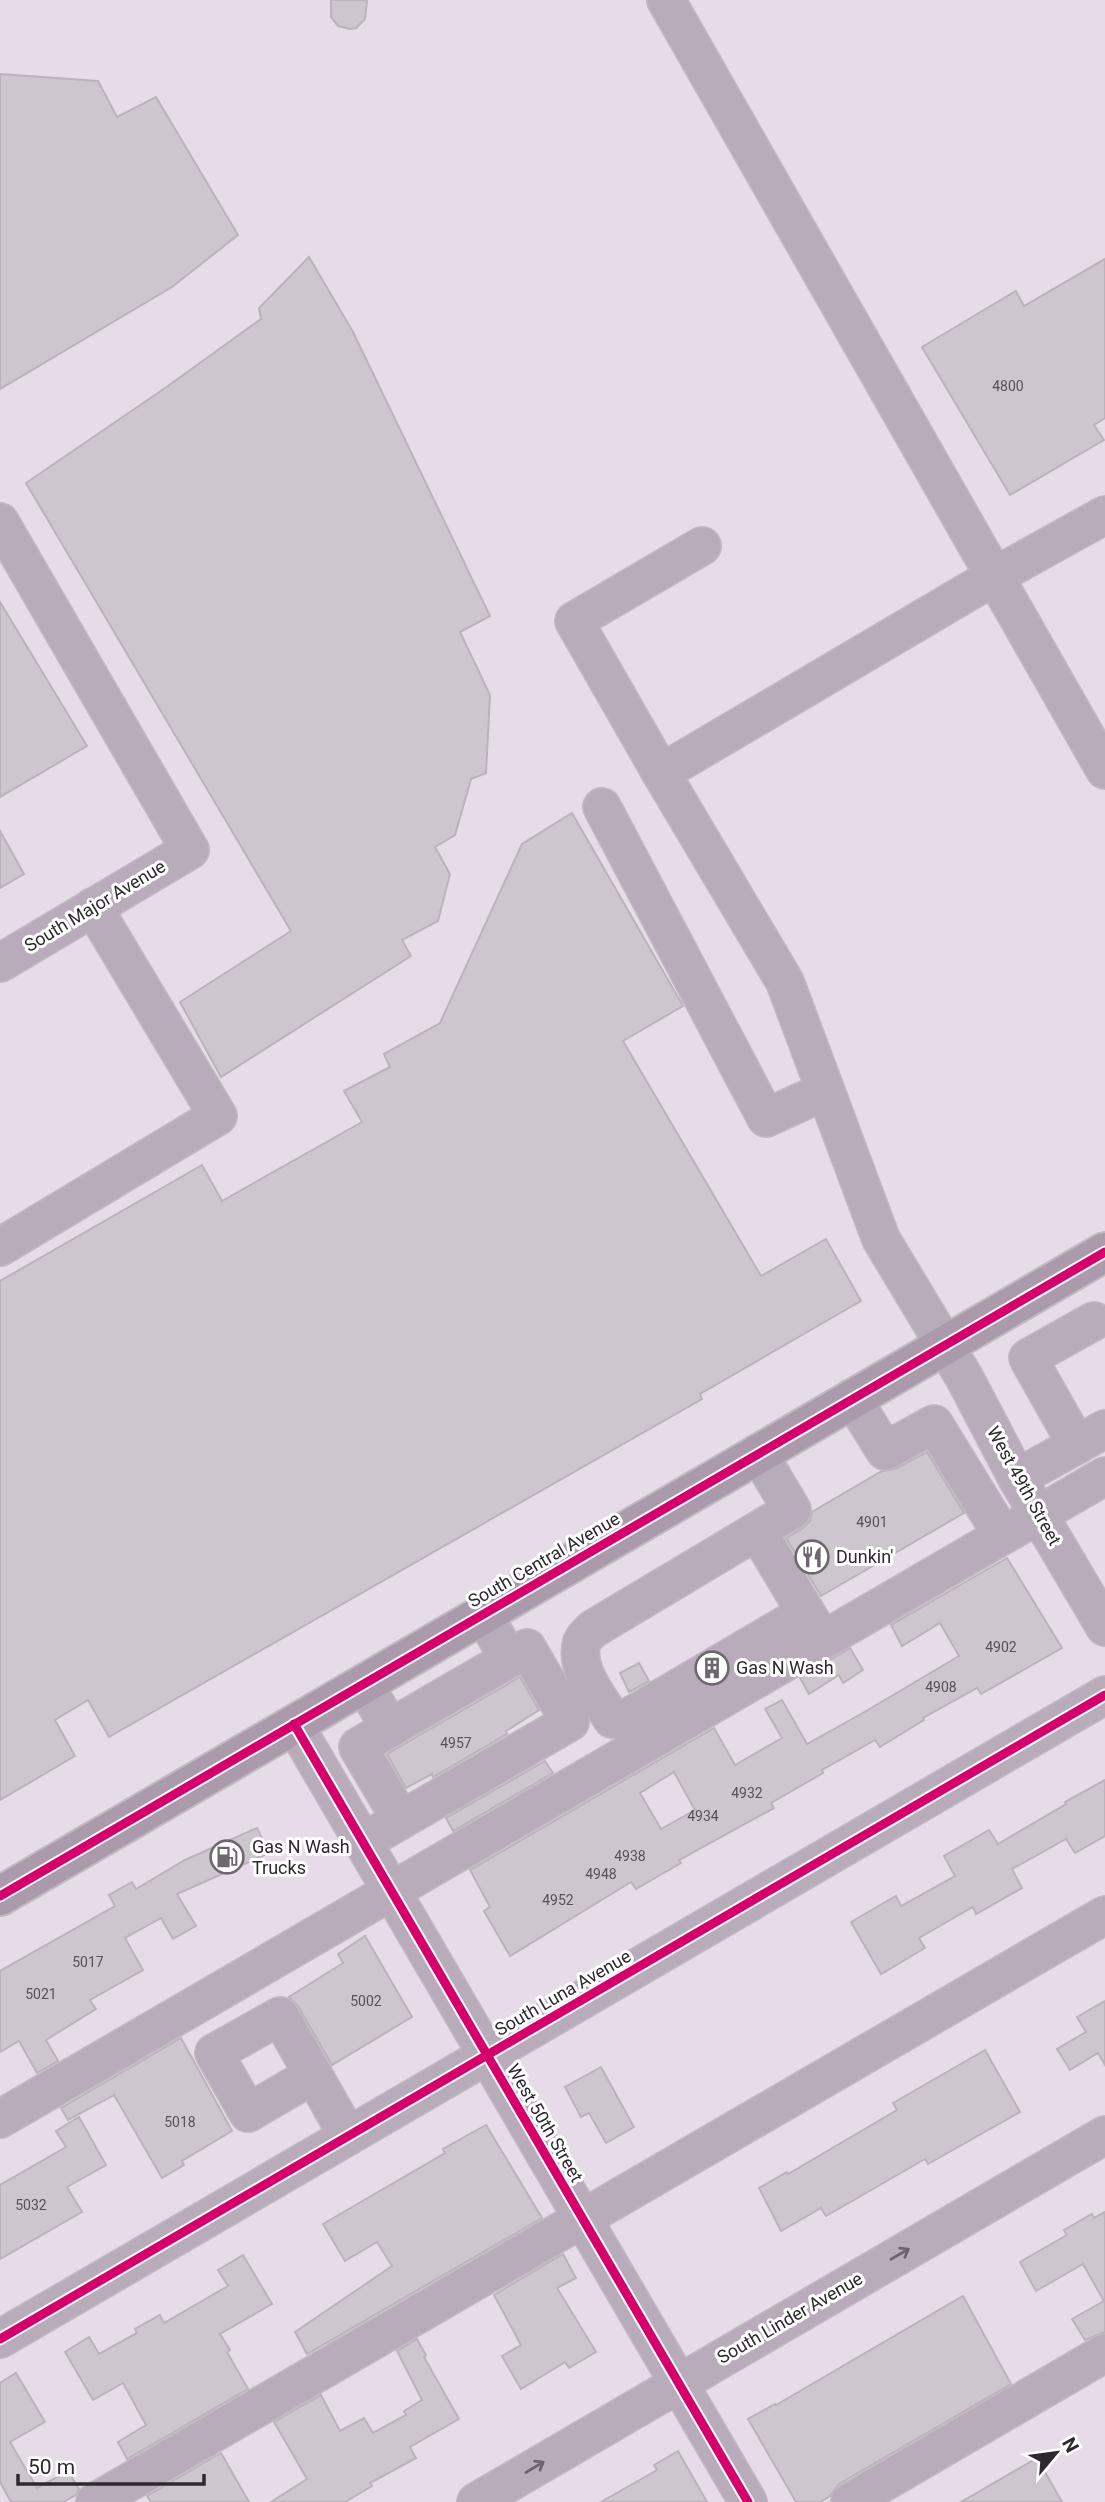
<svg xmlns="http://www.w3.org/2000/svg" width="1105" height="2502" viewBox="0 0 1105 2502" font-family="Roboto,sans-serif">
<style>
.building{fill:#cec6cf;stroke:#bbb3bc;stroke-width:2;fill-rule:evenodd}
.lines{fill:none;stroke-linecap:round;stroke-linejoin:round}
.minor-casing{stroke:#c1b9c2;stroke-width:40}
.major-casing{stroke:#c1b9c2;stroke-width:42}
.minor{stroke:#b8acba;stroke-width:37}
.major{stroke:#aa9aac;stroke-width:38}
.cycleway-casing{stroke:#fff;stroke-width:13}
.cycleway{stroke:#d6006c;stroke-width:9}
.oneway{stroke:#6d636e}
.labels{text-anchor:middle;stroke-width:6;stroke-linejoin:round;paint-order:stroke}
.number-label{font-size:14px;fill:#585058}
.street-label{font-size:18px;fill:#2f2830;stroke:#fff}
.poi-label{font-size:18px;fill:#2f2830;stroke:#fff;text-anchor:start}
</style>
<rect width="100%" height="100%" fill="#e6dce7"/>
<g class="building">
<polygon points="331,0 367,0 365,19 356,28 350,29 338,26 331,17"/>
<polygon points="0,74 98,81 117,117 156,97 238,235 172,287 0,389"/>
<polygon points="309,257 353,332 490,616 460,632 490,695 486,773 471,779 455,835 435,847 450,874 438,921 402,940 411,956 221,1077 180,1002 291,931 26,483 168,386 261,319 259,308"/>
<polygon points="1105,259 1105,418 1094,425 1104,440 1010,495 922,347 1016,291 1024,306"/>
<polygon points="0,602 87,746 0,797"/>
<polygon points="572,813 683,1006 623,1041 761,1276 826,1239 861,1301 700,1394 702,1399 109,1737 88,1700 55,1720 75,1756 0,1800 0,1281 202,1165 222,1201 362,1122 344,1091 390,1067 384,1054 440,1023 522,844"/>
<polygon points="0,831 24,874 0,888"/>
<polygon points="927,1452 964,1513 821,1596 786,1538 803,1528 810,1521 812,1512 882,1471 895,1469"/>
<path d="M 1007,1558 L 1062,1648 L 981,1694 L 977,1688 L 923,1718 L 924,1720 L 880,1747 L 875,1740 L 822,1770 L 823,1773 L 771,1803 L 774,1808 L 679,1860 L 681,1863 L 636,1889 L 631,1882 L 510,1956 L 484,1911 L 490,1907 L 470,1870 L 714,1728 L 735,1765 L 782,1738 L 765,1709 L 782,1700 L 807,1744 L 861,1714 L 959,1656 L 940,1623 L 902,1646 L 891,1625 ZM 674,1772 L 695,1810 L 661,1829 L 640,1793 Z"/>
<polygon points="850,1648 863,1670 843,1683 839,1675 809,1694 800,1678"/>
<polygon points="639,1663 649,1681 629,1692 620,1673"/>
<polygon points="520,1677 539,1710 506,1731 507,1734 433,1777 432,1774 406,1788 387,1754"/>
<polygon points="545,1761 553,1773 453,1831 446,1818"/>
<polygon points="1105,1780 1105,1836 1075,1853 1066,1839 1012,1869 1022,1888 976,1914 973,1907 919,1938 925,1948 881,1974 851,1922 896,1896 901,1906 955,1876 944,1856 989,1830 998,1844 1066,1804 1065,1802"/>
<polygon points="257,1828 269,1853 177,1894 196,1926 173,1939 161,1918 125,1938 143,1970 90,2000 96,2009 46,2040 58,2061 37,2073 19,2041 0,2052 0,1971 115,1906 109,1895 132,1882 136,1889 185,1860"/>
<polygon points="365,1936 412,2017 332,2065 298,2006 289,1997 343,1963 338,1954"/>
<polygon points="1105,2001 1105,2065 1098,2053 1070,2070 1057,2049 1086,2032 1077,2017"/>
<polygon points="181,2038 232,2131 182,2161 184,2165 162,2178 114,2095 68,2120 61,2108"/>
<polygon points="985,2050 1020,2112 928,2164 925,2159 826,2216 821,2208 781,2231 759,2188 787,2172 788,2174 897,2110 893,2103"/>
<polygon points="601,2067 634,2127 606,2143 589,2113 581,2117 565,2087"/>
<polygon points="79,2117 106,2165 67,2187 82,2212 0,2259 0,2185 66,2147 56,2131"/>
<polygon points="486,2125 542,2218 307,2354 295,2332 392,2266 377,2242 345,2261 323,2224 445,2153 443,2149"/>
<polygon points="1105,2212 1105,2332 1085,2340 1072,2319 1104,2301 1083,2264 1036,2291 1020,2262 1067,2235 1064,2230 1092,2214 1094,2218"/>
<polygon points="563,2254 576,2278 557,2288 596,2352 569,2368 565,2362 521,2389 502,2356 521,2345 494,2295"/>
<polygon points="243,2255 272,2304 220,2334 230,2350 227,2352 248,2389 127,2459 118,2442 146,2425 123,2383 93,2400 65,2352 89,2337 99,2354 137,2333 135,2329 160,2315 164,2323 228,2286 218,2270"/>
<polygon points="963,2296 1011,2384 839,2484 830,2496 820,2502 796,2502 748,2419 775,2404 776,2405"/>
<polygon points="417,2339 426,2355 424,2357 459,2419 410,2447 416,2458 370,2483 372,2486 345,2502 271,2502 307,2479 274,2422 321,2395 340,2431 364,2418 373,2433 406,2415 404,2411 422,2400 397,2351"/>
<polygon points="16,2373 45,2422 10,2442 37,2488 68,2471 79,2489 76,2495 63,2502 11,2502 0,2482 0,2383"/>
<polygon points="678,2451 707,2502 601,2502 657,2470 654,2465"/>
<polygon points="221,2453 249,2502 151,2502 147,2496"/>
<polygon points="1037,2458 1062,2502 961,2502"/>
</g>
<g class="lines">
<defs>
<g id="minor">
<polyline points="666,0 1105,770"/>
<polyline points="1105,515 995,576 661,773 785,982 881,1239 964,1377 1017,1478 1105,1627"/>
<polyline points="0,522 190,850 0,963"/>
<polyline points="661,773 574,621 702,546"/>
<polyline points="602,807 766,1118 825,1091"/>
<polyline points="0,1247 218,1116 93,907"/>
<polyline points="852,1398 885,1451 934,1424 993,1520"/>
<polyline points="1077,1445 1028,1358 1094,1321"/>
<polyline points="758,1453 792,1510 757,1531 814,1626"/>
<polyline points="1017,1478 1105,1429"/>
<path d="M 757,1531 L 593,1629 C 589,1633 584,1637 582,1642 C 574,1669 599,1698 612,1719 L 624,1720 L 806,1613"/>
<polyline points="364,1684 390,1728 509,1659 483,1614"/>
<polyline points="294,1724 748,2502"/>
<polyline points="390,1728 358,1747 401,1820"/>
<polyline points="363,1842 570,1722 527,1648 509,1659"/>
<polyline points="313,2075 248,2113 214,2053 280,2016 348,2136"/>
<polyline points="0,2119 1105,1476"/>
<polyline points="0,2339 1105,1695"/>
<polyline points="95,2502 1105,1915"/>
<polyline points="476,2502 1105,2135"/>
<polyline points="850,2502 1105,2353"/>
</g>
<polyline id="major" points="0,1896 1105,1252"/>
</defs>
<use href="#minor" class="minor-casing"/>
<use href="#major" class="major-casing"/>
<use href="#minor" class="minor"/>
<use href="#major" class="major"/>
<defs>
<g id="cycleway">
<polyline points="294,1724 748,2502"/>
<polyline points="0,1896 1105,1252"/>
<polyline points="0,2339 1105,1695"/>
</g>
</defs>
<use href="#cycleway" class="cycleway-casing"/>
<use href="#cycleway" class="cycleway"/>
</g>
<defs><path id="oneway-shaft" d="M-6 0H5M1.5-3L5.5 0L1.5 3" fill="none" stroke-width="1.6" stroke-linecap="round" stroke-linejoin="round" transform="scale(1.75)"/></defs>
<g class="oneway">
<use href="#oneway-shaft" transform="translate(900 2254) rotate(-30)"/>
<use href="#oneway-shaft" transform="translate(535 2467) rotate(-31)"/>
</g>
<defs>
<symbol id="restaurant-ring" viewBox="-11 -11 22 22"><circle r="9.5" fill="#fff" stroke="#6f6770" stroke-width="1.5"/><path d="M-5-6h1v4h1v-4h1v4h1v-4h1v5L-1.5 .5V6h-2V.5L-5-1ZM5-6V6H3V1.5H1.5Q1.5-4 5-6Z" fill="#6f6770"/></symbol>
<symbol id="building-ring" viewBox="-11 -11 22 22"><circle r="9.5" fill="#fff" stroke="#6f6770" stroke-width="1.5"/><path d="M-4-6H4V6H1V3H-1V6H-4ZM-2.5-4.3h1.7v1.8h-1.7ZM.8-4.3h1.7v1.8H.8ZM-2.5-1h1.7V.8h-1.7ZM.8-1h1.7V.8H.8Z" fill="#6f6770"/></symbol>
<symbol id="fuel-ring" viewBox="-11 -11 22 22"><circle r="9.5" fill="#fff" stroke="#6f6770" stroke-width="1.5"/><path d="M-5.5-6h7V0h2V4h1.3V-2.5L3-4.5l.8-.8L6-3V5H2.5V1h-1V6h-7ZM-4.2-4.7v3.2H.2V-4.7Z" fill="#6f6770"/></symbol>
</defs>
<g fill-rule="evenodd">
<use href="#restaurant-ring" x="793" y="1538" width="38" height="38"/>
<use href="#building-ring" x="693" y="1649" width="38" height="38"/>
<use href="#fuel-ring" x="208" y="1838" width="38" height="38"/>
</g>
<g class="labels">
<g class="number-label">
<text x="1008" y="391">4800</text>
<text x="872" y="1527">4901</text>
<text x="1001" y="1652">4902</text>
<text x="941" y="1692">4908</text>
<text x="456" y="1748">4957</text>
<text x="747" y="1798">4932</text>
<text x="703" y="1821">4934</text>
<text x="630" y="1861">4938</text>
<text x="601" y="1879">4948</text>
<text x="558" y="1905">4952</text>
<text x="88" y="1967">5017</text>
<text x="41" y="1999">5021</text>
<text x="366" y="2006">5002</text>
<text x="180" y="2127">5018</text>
<text x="31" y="2210">5032</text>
</g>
<g class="street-label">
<text transform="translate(95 906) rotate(-31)" y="6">South Major Avenue</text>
<text transform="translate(1024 1486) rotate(61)" y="6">West 49th Street</text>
<text transform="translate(544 1560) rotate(-30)" y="6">South Central Avenue</text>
<text transform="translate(563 1993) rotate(-30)" y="6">South Luna Avenue</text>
<text transform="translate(545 2123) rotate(60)" y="6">West 50th Street</text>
<text transform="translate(790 2318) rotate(-30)" y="6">South Linder Avenue</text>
</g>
<g class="poi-label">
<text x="836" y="1563">Dunkin'</text>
<text x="736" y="1674">Gas N Wash</text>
<text x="252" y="1853">Gas N Wash<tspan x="252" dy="21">Trucks</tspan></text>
</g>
</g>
<g transform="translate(1056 2453) rotate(61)" stroke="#ffffff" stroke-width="5" paint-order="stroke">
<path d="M0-5L12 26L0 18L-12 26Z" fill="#2f2830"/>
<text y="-10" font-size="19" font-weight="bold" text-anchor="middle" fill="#2f2830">N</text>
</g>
<path d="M18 2474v10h186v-10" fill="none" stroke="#2f2830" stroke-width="3.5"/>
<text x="28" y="2474" font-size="21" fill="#2f2830" stroke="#ffffff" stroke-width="5" paint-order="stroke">50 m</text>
</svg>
